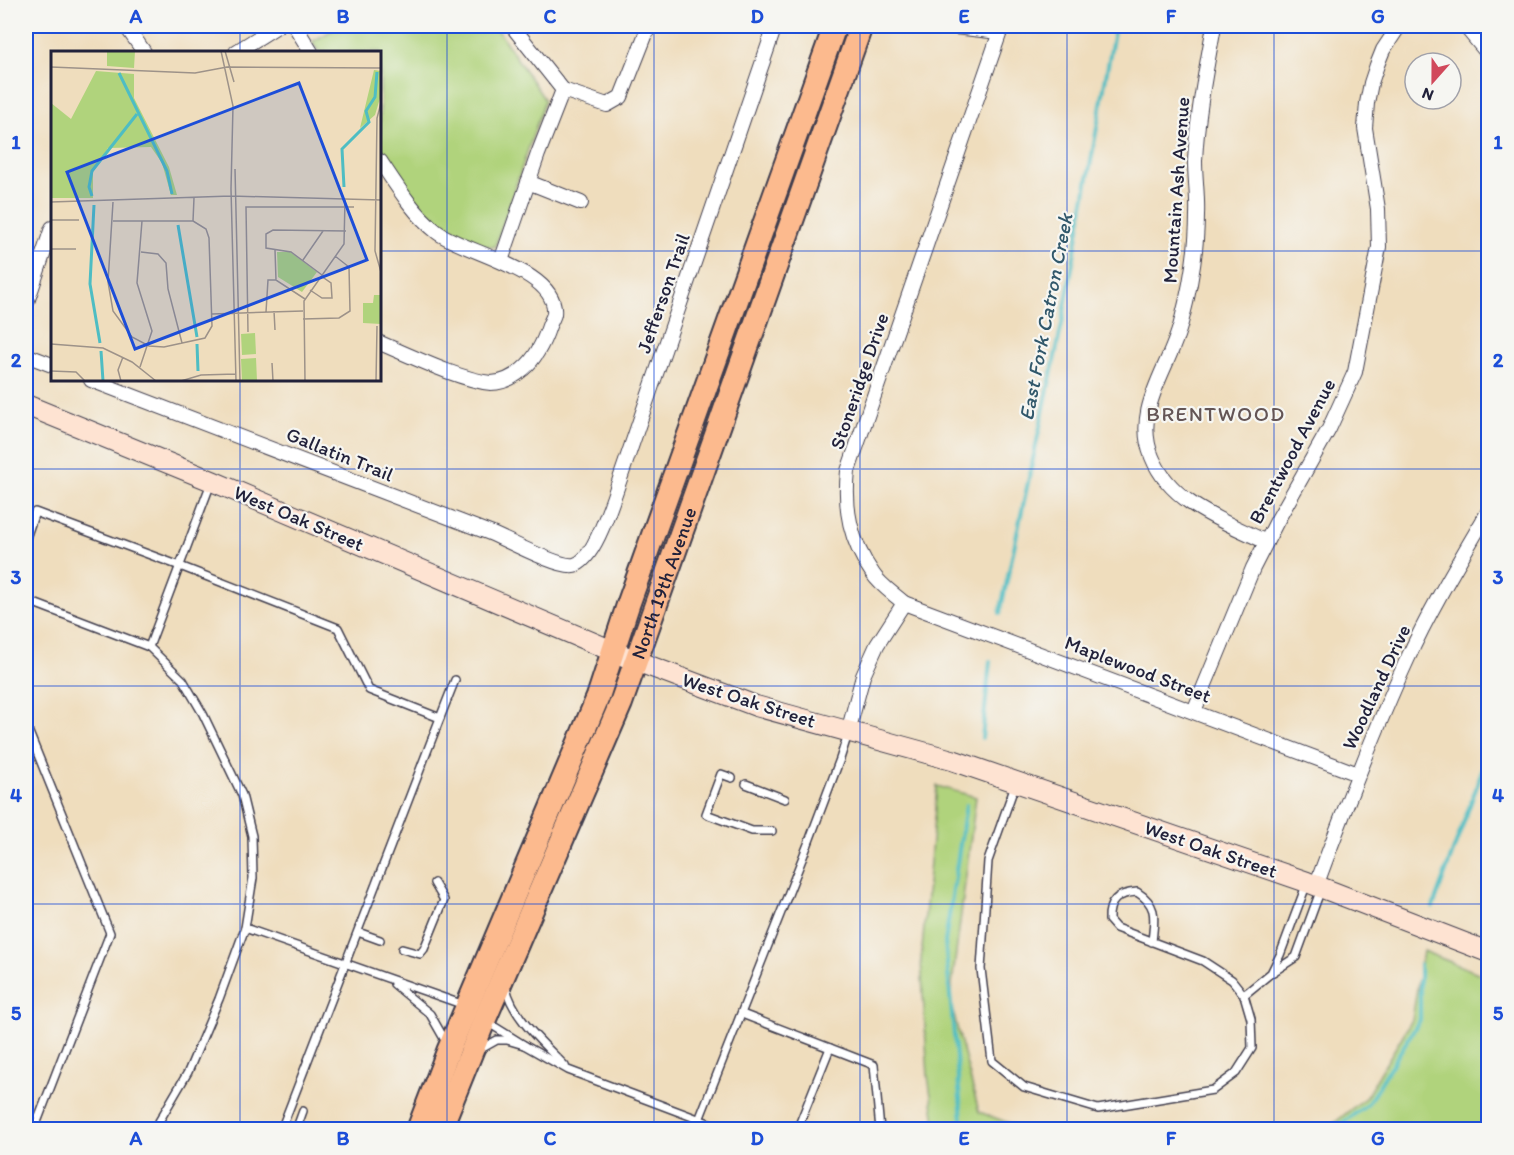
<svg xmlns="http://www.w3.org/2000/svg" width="1514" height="1155" viewBox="0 0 1514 1155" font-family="Itim,sans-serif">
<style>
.green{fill:#b0d37c;stroke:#697a5c;stroke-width:1.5}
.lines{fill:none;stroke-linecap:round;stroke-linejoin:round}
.stream{stroke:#4ebdc3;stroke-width:4}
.service-casing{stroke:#413e4e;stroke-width:10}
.minor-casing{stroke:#413e4e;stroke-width:16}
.secondary-casing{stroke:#413e4e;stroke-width:22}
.primary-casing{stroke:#413e4e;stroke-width:26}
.service{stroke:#fff;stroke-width:7}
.minor{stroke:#fff;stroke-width:14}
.secondary{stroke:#fee3d2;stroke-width:20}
.primary{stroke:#fcba8e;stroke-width:22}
.grid{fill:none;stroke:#1d4ed8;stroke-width:1.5;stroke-opacity:0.55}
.labels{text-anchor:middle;stroke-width:4.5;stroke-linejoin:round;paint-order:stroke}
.street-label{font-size:20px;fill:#22223b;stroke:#f6f6f2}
.water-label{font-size:21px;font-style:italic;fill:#31586b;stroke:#f6f6f2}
.neighbourhood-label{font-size:21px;letter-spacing:1.5px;fill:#645555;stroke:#f6f6f2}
.inset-river{fill:none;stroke:#4ebdc3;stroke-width:3}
.inset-road{fill:none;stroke:#9d9289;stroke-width:1.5}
.view{fill:#1d4ed8;fill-opacity:0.15;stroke:#1d4ed8;stroke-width:3}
.inset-edge{fill:none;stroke:#22223b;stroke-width:3}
.neatline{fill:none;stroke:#1d4ed8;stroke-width:2}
.grid-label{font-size:20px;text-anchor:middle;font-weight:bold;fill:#1d4ed8}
</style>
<rect width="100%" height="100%" fill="#f6f6f2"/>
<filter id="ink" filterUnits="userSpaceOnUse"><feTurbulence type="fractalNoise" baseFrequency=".0167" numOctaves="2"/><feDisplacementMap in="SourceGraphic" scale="12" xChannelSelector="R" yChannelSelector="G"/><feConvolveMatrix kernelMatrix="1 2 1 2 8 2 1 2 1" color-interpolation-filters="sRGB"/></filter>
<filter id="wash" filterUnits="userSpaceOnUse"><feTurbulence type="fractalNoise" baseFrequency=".008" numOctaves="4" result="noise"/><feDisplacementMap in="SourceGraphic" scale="24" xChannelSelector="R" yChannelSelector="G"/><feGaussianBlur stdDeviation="1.35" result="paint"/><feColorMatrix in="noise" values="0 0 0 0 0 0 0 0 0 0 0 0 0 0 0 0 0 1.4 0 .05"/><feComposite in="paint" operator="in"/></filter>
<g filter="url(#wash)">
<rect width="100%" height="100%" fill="#efddbd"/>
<g class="green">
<polygon points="339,26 495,26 545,100 495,247 473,245 443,232 424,213 380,145 380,52 319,52 312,42"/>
<polygon points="937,786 976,797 950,1000 979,1112 1025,1129 936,1129 928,1076 921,960"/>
<polygon points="1423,951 1488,977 1488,1129 1327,1129 1366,1097 1412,1020"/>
</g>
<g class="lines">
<g class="stream">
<polyline points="1000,613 1062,324 1115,26"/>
<polyline points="982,738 990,661"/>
<polyline points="1433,907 1488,755"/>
<polyline points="963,1130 945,942 966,805"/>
<polyline points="1333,1130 1367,1105 1420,1020 1420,965"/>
</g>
</g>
</g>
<g filter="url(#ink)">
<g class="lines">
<defs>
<g id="service">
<polyline points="26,538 35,512 180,566 338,628 369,690 440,718 281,1130"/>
<polyline points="26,600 149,647 183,680 203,714 242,795 252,836 253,878 245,928 219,999 188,1072 154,1130"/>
<polyline points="149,647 211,483"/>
<polyline points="440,718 455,680"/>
<polyline points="26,725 110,933 34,1130"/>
<polyline points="732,778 721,774 706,814 752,831 772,831"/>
<polyline points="746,784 785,799"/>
<polyline points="1015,785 988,861 981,969 992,1061 1024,1087 1098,1109 1213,1090 1236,1073 1252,1048 1251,1019 1244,995 1271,973 1280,955 1307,883"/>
<polyline points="245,928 464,1005"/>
<polyline points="358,932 380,940"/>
<path d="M 1152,942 C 1154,919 1159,906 1137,892 C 1119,893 1108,900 1109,920 L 1116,928 L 1203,961 L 1232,980 L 1244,995"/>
<polyline points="402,949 420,954 424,949 444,900 434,883"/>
<polyline points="1273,972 1296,957 1321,889"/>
<polyline points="394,984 430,1014 446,1042"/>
<path d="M 506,987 C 512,1017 544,1044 565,1066"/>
<polyline points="742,1014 874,1065 880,1130"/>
<polyline points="487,1022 524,1045"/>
<polyline points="481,1049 497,1040 507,1040 524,1045 568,1070 727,1130"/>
<polyline points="296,1130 303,1111"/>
<polyline points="695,1130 808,844 840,759 848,734"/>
<polyline points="797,1130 830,1048"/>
</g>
<g id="minor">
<polyline points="126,26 144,52"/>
<polyline points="295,26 311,52"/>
<polyline points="512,26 563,90 607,105 621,97 649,26"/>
<polyline points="946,26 999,32"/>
<path d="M 1214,26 C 1206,70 1197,115 1195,161 C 1195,179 1198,197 1197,215 C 1197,251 1190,289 1181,323 C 1170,368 1132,409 1152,457 C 1171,504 1224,521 1266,542"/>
<polyline points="1465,26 1488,54"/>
<polyline points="236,52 277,26"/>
<path d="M 380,161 C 396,185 413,213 437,232 C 464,253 559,270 554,314 C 553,318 550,323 549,326 C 544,341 535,359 523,369 C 515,376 503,383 491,383 C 460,380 409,355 380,343"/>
<polyline points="528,182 581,203"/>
<polyline points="501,261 538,154 563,90"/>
<polyline points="26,305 52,228"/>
<polyline points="26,355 52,365"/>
<path d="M 91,380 C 224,430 357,481 490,533 C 507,540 559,568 574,565 C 595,561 613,498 620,479 L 775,26"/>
<polyline points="904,603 1358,774"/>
<polyline points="1194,711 1253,568 1277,521 1329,429 1355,372 1379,247 1378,209 1365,128 1367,103 1371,83 1377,65 1383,50 1399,26"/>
<path d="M 848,732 L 863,676 L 877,645 L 904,603 C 894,594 880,585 873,574 C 850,541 844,509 848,471 L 1002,26"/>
<path d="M 1316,886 C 1344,810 1373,734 1407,660 C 1430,609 1460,560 1488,512"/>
</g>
<polyline id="secondary" points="26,405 212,481 636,661 756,706 952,760 1307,882 1488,952"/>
<g id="primary">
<polyline points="418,1130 449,1049 598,697 628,605 835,26"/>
<path id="s1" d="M 440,1130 L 484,1021 L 621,703 L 861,26"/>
</g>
</defs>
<use href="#service" class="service-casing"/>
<use href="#minor" class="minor-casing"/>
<use href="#secondary" class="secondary-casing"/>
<use href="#primary" class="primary-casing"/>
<use href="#service" class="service"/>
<use href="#minor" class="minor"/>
<use href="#secondary" class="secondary"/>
<use href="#primary" class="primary"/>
</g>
</g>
<path class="grid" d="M 240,26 L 240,52M 447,26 L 447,1130M 654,26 L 654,1130M 860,26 L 860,1130M 1067,26 L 1067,1130M 1274,26 L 1274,1130M 26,251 L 52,251M 380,251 L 1488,251M 240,380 L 240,1130M 26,469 L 1488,469M 26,686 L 1488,686M 26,904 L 1488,904"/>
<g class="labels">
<g class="street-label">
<text transform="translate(1176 190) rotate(-86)" y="7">Mountain Ash Avenue</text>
<text transform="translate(663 293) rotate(-71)" y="7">Jefferson Trail</text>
<text transform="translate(859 381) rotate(-71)" y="7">Stoneridge Drive</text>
<text transform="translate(1292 451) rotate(-62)" y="7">Brentwood Avenue</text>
<text transform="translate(340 454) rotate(22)" y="7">Gallatin Trail</text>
<text transform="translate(299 518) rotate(23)" y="7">West Oak Street</text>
<text dy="7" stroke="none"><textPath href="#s1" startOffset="591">North 19th Avenue</textPath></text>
<text transform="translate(1138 669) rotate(21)" y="7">Maplewood Street</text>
<text transform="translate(1376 687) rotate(-65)" y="7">Woodland Drive</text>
<text transform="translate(749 700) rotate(18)" y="7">West Oak Street</text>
<text transform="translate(1211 849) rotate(19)" y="7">West Oak Street</text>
</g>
<g class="water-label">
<text transform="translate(1046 317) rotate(-79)" y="7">East Fork Catron Creek</text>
</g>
<g class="neighbourhood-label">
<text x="1216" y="421">BRENTWOOD</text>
</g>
</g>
<g transform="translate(51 51)">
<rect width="330" height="330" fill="#efddbd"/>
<path d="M 56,0 L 84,0 L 83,17 L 56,15 ZM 323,19 L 330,20 L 330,44 L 324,64 L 309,77 ZM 45,20 L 83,23 L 83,47 L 118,116 L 126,144 L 120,144 L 111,112 L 100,96 L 57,97 L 42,121 L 42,147 L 0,147 L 0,52 L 20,68 ZM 226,201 L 239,201 L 266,221 L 251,241 L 227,226 ZM 323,244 L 330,244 L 330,273 L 312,272 L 312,252 L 322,252 ZM 204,282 L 205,303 L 191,304 L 190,283 ZM 205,307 L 206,330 L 191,330 L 190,308 Z" fill="#b0d37c"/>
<path class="inset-river" d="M 68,22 L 116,120 L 121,143M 293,136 L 291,98 L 318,71 L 315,60 L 324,46 L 326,21M 41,145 L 38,136 L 41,120 L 86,63M 43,154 L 39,233 L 49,292M 127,174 L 146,286M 146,293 L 147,320M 50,300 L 52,330"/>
<path class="inset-road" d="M 170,0 L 182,55 L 180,138 L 185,330M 174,0 L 183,31M 0,16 L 144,22 L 176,16 L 330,17M 330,52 L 326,67 L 324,200 L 330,221M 184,118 L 189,330M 0,151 L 180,145 L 330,149M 62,151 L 57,231 L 62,260 L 81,286 L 98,295 L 113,296 L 154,287 L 161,275 L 158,187 L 155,178 L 142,170 L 143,147M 0,169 L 28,169M 62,170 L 142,170M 0,198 L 25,198M 224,199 L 225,229M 90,201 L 107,203 L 115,212 L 117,238 L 131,292M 252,209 L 272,180M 271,224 L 240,201 L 215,197 L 215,183 L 222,179 L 295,180M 259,239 L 271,247 L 281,247 L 280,232 L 270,225M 223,260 L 224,279M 215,261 L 217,229 L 225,229 L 254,248M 161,263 L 252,260M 252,268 L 288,267 L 299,260 L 298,216 L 284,205M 326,275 L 325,330 L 330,330M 197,281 L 195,156 L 303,156M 0,293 L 52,297 L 81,311 L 105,330M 221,312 L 222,330M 89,316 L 101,280 L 86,232 L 91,170M 0,320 L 25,321 L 34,330M 70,330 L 67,319 L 72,306M 130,330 L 150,324 L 185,323M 254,330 L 253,250 L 293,193 L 294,149"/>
<path class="view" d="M 248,32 L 316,209 L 84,298 L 16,121 Z"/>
<rect width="330" height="330" class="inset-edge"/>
</g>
<rect width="1514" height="1155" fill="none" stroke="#f6f6f2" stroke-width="66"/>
<g transform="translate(1433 81) rotate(201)"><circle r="28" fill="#f6f6f2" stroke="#a1a1a9" stroke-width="1.5"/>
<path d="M0-4.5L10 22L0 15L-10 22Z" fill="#d1495b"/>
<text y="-9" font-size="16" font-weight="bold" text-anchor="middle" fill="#22223b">N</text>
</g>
<rect x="33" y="33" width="1448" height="1089" class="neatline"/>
<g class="grid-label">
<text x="136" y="23">A</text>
<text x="343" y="23">B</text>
<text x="550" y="23">C</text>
<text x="757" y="23">D</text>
<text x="964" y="23">E</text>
<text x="1171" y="23">F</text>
<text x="1378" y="23">G</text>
<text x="16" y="149">1</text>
<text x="1498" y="149">1</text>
<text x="16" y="367">2</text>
<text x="1498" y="367">2</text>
<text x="16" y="584">3</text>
<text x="1498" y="584">3</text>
<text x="16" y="802">4</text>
<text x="1498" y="802">4</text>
<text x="16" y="1020">5</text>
<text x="1498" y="1020">5</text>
<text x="136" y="1145">A</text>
<text x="343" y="1145">B</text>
<text x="550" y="1145">C</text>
<text x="757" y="1145">D</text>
<text x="964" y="1145">E</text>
<text x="1171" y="1145">F</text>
<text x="1378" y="1145">G</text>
</g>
</svg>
